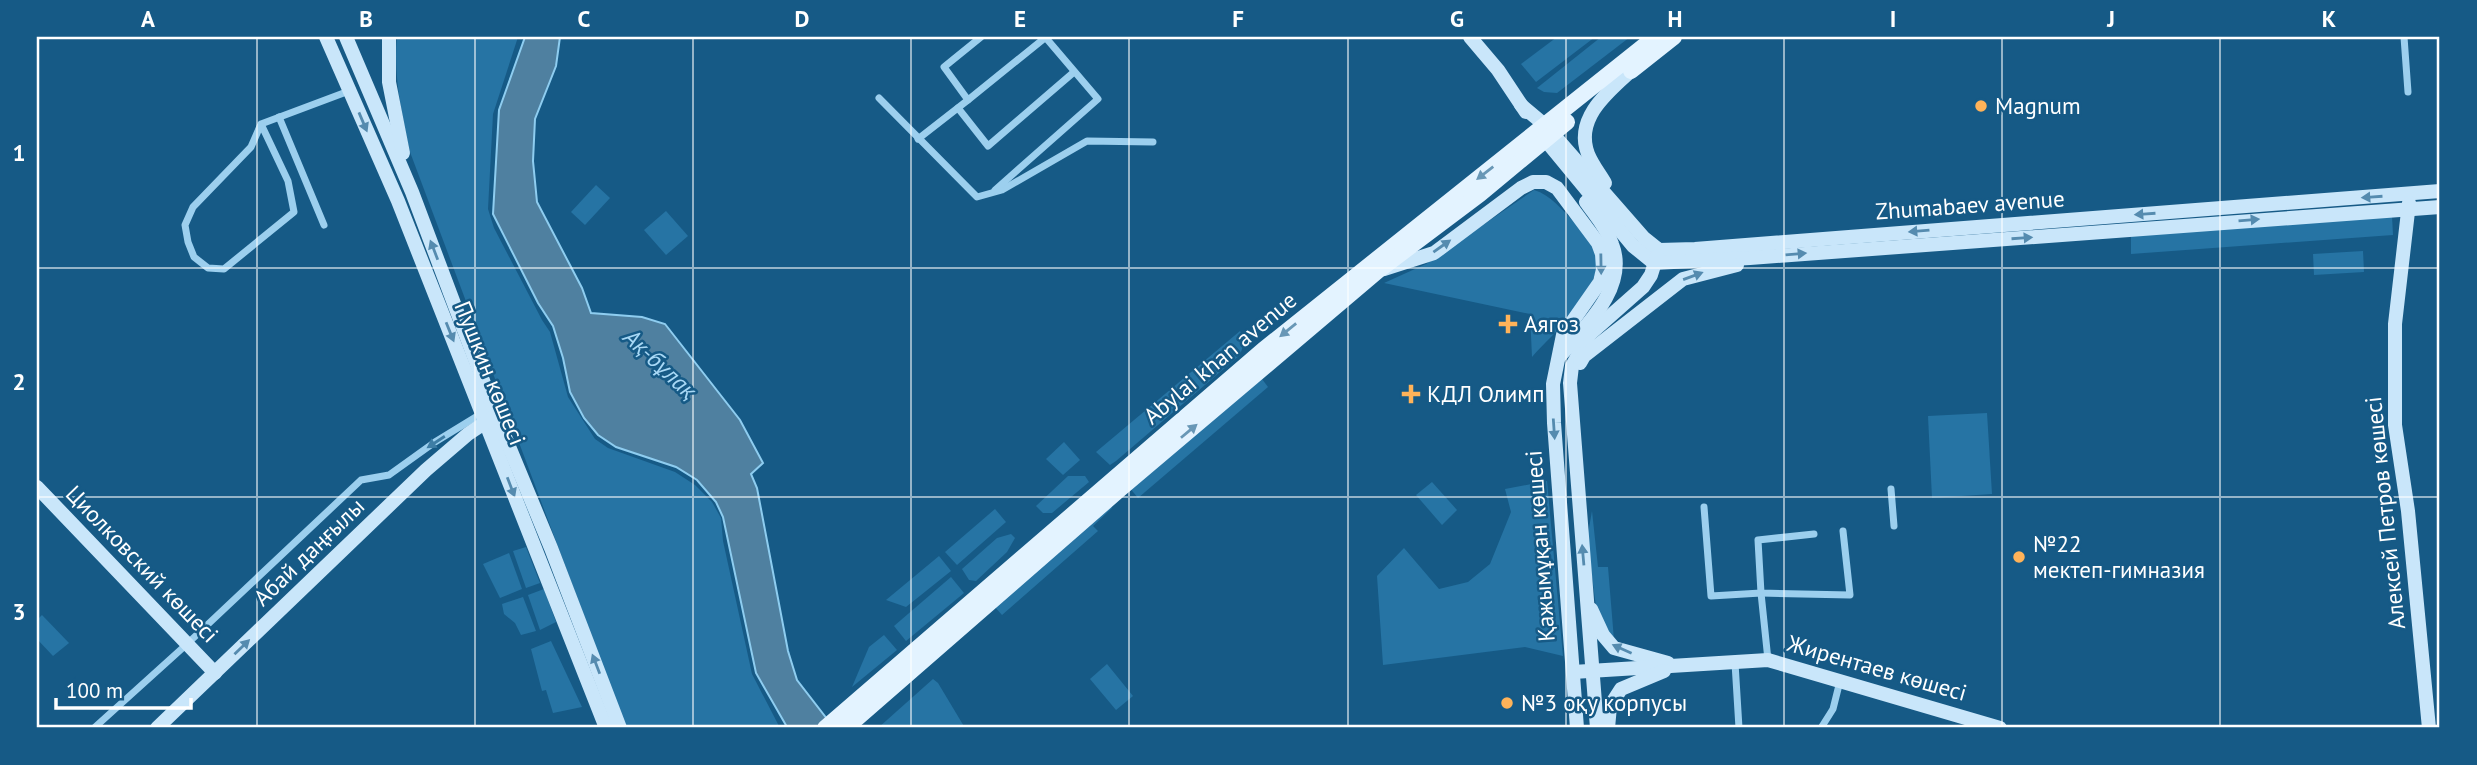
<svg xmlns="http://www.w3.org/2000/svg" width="2477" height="765" viewBox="0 0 2477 765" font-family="'PT Sans',sans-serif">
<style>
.green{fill:#2674a4}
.water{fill:#4f80a0;stroke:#8ecdf0;stroke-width:2}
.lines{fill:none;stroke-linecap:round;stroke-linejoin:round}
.street{stroke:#9ccfee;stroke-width:7}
.secondary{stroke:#c9e6fa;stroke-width:14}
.primary{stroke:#e3f3ff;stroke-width:16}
.oneway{fill:#558baf}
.oneway2{fill:#6897b6}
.oneway3{fill:#3e7da5}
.grid{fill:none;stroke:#fff;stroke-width:2;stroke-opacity:0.55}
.poi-dot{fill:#ffb359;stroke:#165a86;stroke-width:2.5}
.labels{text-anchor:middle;stroke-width:5;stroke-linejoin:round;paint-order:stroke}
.poi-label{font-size:23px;fill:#fff;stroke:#165a86;text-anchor:start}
.street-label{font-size:23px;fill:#fff;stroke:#165a86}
.water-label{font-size:24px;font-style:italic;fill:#a8d8f5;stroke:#165a86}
.neatline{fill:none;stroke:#fff;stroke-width:2.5}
.grid-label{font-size:23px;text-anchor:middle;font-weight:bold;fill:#fff}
</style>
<rect width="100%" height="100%" fill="#165a86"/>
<g class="green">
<path d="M 397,37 L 518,37 L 493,114 L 488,209 L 494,228 L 542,320 L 550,332 L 568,397 L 595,439 L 608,448 L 675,472 L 695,485 L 712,502 L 721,518 L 723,541 L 752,674 L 780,728 L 626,728 L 410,152 C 402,115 393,75 397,37 Z"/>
<polygon points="1557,37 1595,37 1536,82 1521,64"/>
<polygon points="1601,37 1630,37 1557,93 1544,92 1537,88"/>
<polygon points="596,185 610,198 585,225 571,212"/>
<path d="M 1534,190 C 1551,195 1562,210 1575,223 C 1582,230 1592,239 1595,249 C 1606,290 1557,329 1532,357 L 1530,314 L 1384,283 L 1426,264 Z"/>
<polygon points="666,211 688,236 666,255 644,230"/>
<polygon points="2392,216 2393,235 2131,254 2131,235"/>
<polygon points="2363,251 2364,272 2314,275 2313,254"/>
<polygon points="1240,331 1245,340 1240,355 1116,461 1110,465 1096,452"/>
<polygon points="1262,379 1268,387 1138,498 1129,487"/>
<polygon points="1987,413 1992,494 1932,498 1928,416"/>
<polygon points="1064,442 1080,460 1063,475 1046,459"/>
<polygon points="1068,476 1085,476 1089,482 1052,513 1043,513 1036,506"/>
<polygon points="1547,481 1563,656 1525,647 1383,665 1377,576 1404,548 1439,589 1468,582 1490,564 1511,512 1505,489"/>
<polygon points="1432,482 1457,510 1442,525 1416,495"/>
<polygon points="1108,503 1112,508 1093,526 1098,531 1002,615 994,606"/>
<polygon points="995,509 1006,522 957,565 945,552"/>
<polygon points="1592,511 1598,567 1608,567 1614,640 1597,614 1587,539"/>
<polygon points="1011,534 1015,538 1007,552 976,581 969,580 962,569 997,538"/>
<polygon points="526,547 540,583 526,588 513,551"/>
<polygon points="509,553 522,589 500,598 483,564"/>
<polygon points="939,556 951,571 906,607 886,600"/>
<polygon points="951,577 964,593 906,641 894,626"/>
<polygon points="544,589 556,622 540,630 528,595"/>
<polygon points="523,597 536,631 521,635 515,623 504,614 502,604"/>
<polygon points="42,615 69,643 53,656 37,639 37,620"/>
<polygon points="884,635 897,650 852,687 869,647"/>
<polygon points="551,641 582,707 553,713 546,690 542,691 531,649"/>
<polygon points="1107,664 1133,696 1116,710 1090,679"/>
<polygon points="933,679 938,683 965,728 878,728"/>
</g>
<polygon class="water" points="525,37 560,37 556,66 535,119 533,161 537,202 582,288 591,313 642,317 665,324 740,420 763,463 751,474 757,488 788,651 797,680 834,728 787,727 756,673 723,517 716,502 697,480 676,467 616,447 598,435 584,418 570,392 563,358 553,326 538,303 493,214 499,110"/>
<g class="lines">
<g class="street">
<polyline points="981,37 944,67 968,100 1046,37"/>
<polyline points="2404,37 2408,92"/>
<polyline points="879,98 977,197 1002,190 1087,141 1153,142"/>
<polyline points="958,108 988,146 1074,72"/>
<polyline points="279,117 324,225"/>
<polyline points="261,124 288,181 294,212 224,269 208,268 194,257 188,242 185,225 193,207 251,147 261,124 349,91"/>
<polyline points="918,139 968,100"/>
<polyline points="995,190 1098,99 1046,38"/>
<polyline points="1891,489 1894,526"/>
<polyline points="1704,507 1711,596 1761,593 1768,660"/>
<polyline points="1814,534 1758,540 1761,593 1850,595 1843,531"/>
<polyline points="1735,663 1739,728"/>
<polyline points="94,728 187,644 361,480 389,475 435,442 484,412"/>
<polyline points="1821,728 1833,709 1840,681"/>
</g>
<g class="secondary">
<polyline points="326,37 398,201 606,728"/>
<polyline points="346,37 412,192 496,415 551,548 620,728"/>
<polyline points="389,37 389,82 403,153"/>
<polyline points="1470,37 1498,70 1526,112"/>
<polyline points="1521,105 1546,126 1644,238 1659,250 1695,249 2440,191"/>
<polyline points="1543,137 1633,246 1654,263"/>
<path d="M 1605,183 C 1599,173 1592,164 1588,154 C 1574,118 1609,91 1632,70"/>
<polyline points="2409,203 2395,324 2395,425 2408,511 2429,728"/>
<polyline points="1654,263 1750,258 2440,207"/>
<polyline points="1384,269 1434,253 1521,188 1533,182 1546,182 1557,188 1598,243 1602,254 1603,269 1600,282 1563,335 1553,384 1554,423 1577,728"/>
<polyline points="1589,335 1572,366 1570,383 1597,728"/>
<polyline points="1582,341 1643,287 1651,275 1657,256"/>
<path d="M 1559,357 C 1585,327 1629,287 1612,244 C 1607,228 1595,215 1586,202"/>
<polyline points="1580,363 1584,356 1683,279 1737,265"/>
<polyline points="37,487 215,673"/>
<polyline points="1591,609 1603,635 1614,648 1668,663"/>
<polyline points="1573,672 1768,660 2000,728"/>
<polyline points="157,728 426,470 468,434 492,418"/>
<polyline points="1608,728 1610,706 1621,689 1664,671"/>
</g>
<g class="primary">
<polyline points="1631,71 1674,37"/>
<polyline points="825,728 1263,350 1655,37"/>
<polyline points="846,728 1119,490 1379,270 1480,194 1567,122"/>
</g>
</g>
<defs><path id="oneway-solid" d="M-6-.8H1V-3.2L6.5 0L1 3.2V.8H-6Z" transform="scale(1.75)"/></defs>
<g class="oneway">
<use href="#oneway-solid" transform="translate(363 122) rotate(67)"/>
<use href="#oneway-solid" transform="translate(2372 197) rotate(176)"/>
<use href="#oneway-solid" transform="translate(2145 214) rotate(176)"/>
<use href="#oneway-solid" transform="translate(2249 220) rotate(-5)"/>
<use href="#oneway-solid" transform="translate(1919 231) rotate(175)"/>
<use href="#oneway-solid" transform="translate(2022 238) rotate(-4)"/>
<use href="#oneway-solid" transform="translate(1442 246) rotate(-35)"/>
<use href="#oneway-solid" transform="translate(434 250) rotate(-111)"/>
<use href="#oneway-solid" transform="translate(1796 254) rotate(-5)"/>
<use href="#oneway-solid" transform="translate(1601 264) rotate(89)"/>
<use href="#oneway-solid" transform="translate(1693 276) rotate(-20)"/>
<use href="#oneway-solid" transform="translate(450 332) rotate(68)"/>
<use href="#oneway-solid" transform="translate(1554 429) rotate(86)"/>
<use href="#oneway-solid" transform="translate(511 487) rotate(69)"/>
<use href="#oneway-solid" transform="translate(1583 555) rotate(-95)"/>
<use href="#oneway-solid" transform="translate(242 647) rotate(-44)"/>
<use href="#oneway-solid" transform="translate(1622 649) rotate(-156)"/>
<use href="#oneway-solid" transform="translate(596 664) rotate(-111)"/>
</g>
<g class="oneway2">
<use href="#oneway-solid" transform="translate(1485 173) rotate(142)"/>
<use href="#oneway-solid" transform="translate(1288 330) rotate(141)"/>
<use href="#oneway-solid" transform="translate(1189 431) rotate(-40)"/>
</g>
<use class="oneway3" href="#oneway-solid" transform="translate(436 442) rotate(147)"/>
<path class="grid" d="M 257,37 L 257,728M 475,37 L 475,728M 693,37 L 693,728M 911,37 L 911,728M 1129,37 L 1129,728M 1348,37 L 1348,728M 1566,37 L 1566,728M 1784,37 L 1784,728M 2002,37 L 2002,728M 2220,37 L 2220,728M 37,268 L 2440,268M 37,497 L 2440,497"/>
<g class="poi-dot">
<circle cx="1981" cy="106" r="7"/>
<path d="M1504.5 313.5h7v7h7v7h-7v7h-7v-7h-7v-7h7z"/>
<path d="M1407.5 383.5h7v7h7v7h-7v7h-7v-7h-7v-7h7z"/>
<circle cx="2019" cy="557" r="7"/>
<circle cx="1507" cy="703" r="7"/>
</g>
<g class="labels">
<g class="poi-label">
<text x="1995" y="114">Magnum</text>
<text x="1524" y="332">Аягоз</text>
<text x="1427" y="402">КДЛ Олимп</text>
<text x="2033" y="552">№22<tspan x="2033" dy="26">мектеп-гимназия</tspan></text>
<text x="1521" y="711">№3 оқу корпусы</text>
</g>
<g class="street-label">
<text transform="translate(1970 205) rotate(-4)" y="8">Zhumabaev avenue</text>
<text transform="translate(1220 358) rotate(-40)" y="8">Abylai khan avenue</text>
<text transform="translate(490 373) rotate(68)" y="8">Пушкин көшесі</text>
<text transform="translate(2385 513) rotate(-96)" y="8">Алексей Петров көшесі</text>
<text transform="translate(1540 546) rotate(-94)" y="8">Қажымұқан көшесі</text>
<text transform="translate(309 552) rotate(-44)" y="8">Абай даңғылы</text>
<text transform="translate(142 564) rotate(46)" y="8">Циолковский көшесі</text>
<text transform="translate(1877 668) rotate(16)" y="8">Жирентаев көшесі</text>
</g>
<g class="water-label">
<text transform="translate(660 364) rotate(43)" y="8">Ақ-бұлақ</text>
</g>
</g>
<rect width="2477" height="765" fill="none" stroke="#165a86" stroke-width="77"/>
<path d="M56 698v10h135v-10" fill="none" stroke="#ffffff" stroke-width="3.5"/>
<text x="66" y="698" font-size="21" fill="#ffffff" stroke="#165a86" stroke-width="5" paint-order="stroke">100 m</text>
<rect x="38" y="38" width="2400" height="688" class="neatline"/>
<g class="grid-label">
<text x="148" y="27">A</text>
<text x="366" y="27">B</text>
<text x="584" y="27">C</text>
<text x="802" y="27">D</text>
<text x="1020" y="27">E</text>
<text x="1238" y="27">F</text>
<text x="1457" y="27">G</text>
<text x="1675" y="27">H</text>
<text x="1893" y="27">I</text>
<text x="2111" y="27">J</text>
<text x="2329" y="27">K</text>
<text x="19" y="161">1</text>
<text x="19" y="390">2</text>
<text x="19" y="620">3</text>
</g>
</svg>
